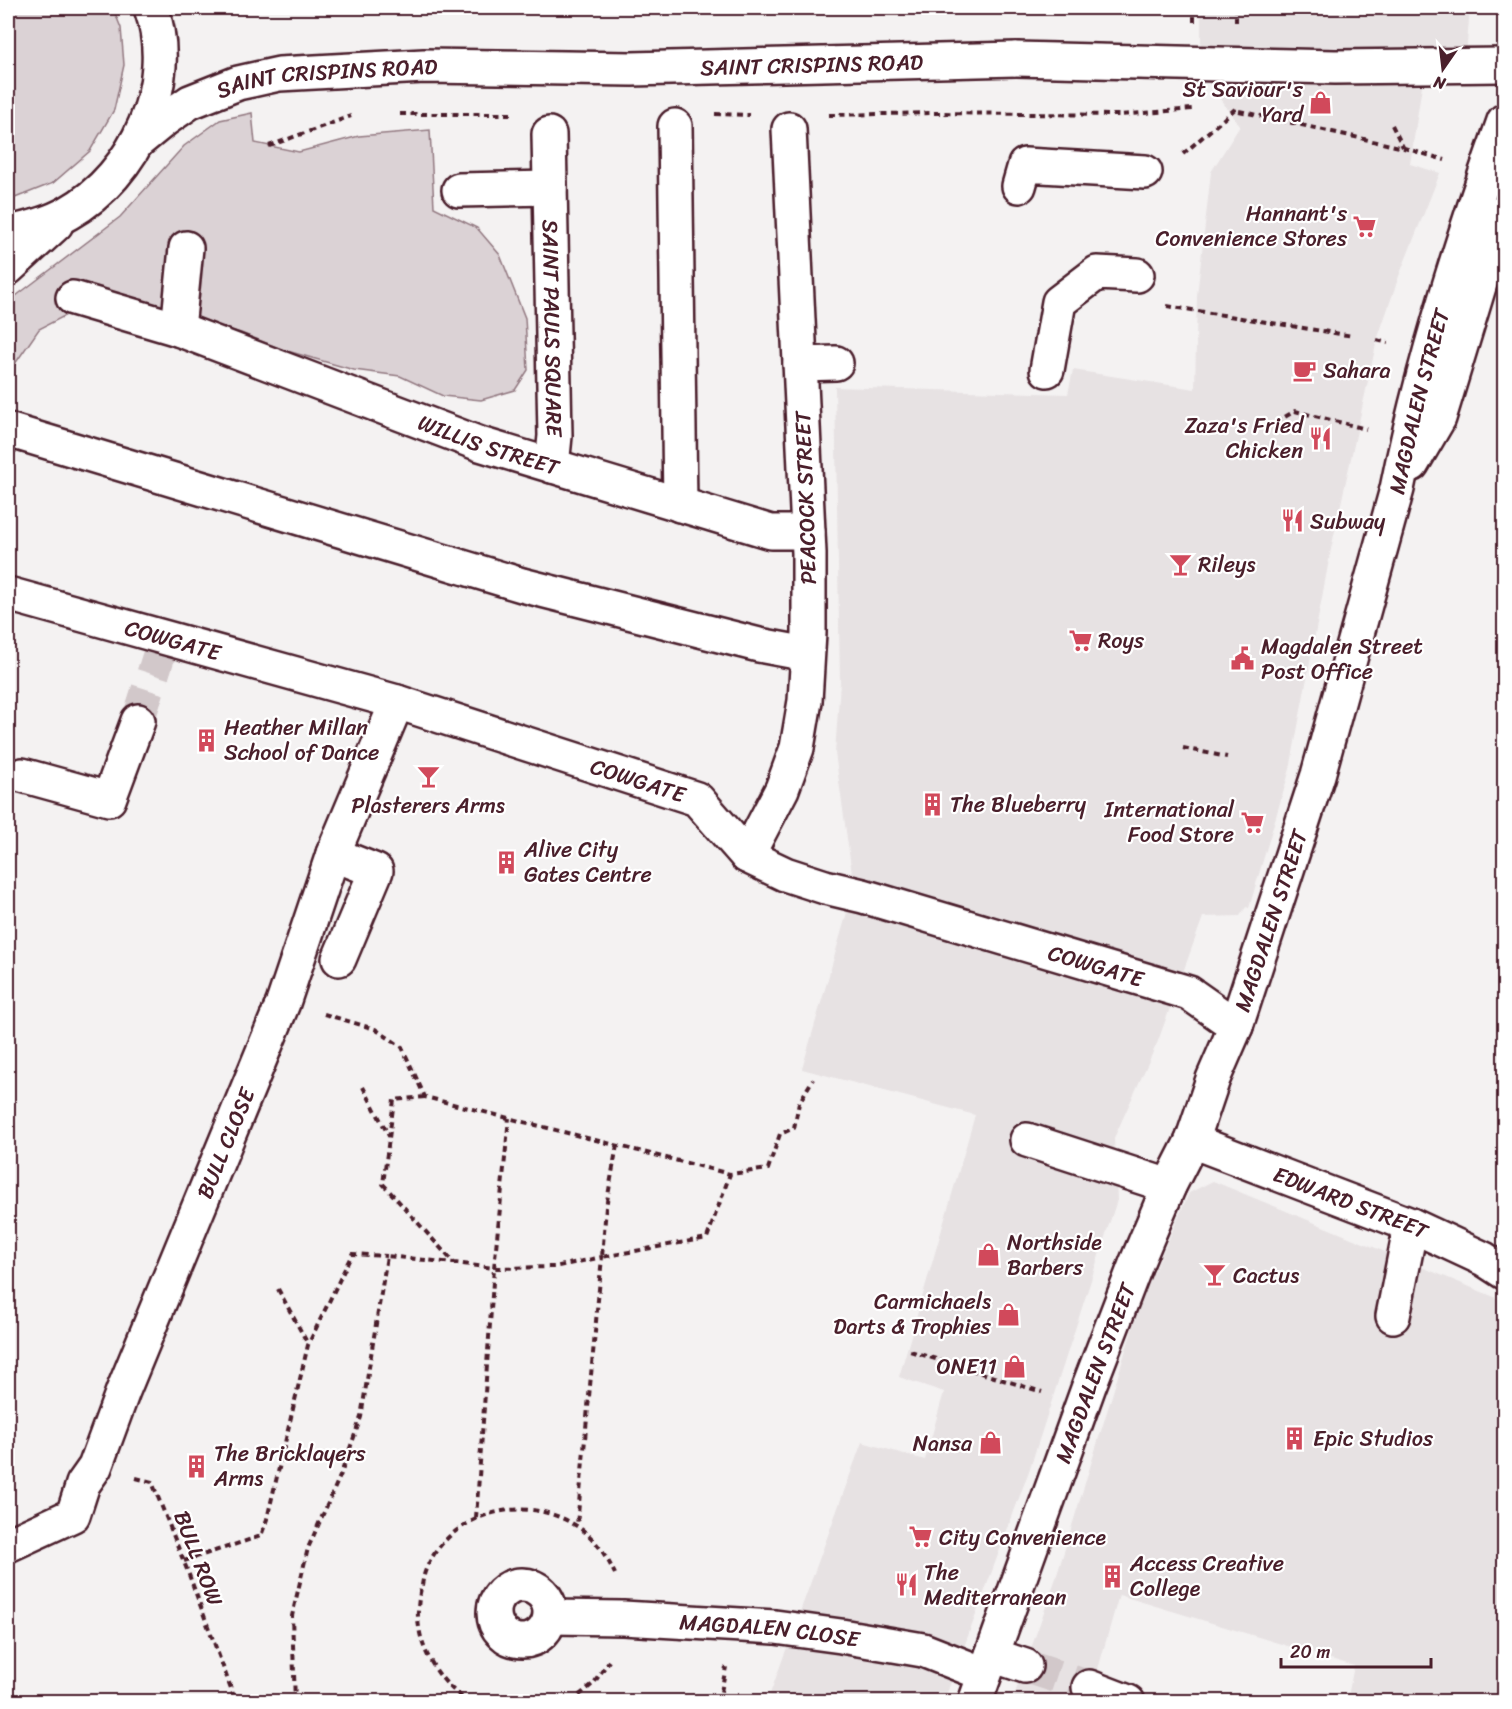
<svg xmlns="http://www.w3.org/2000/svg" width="1512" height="1709" viewBox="0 0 1512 1709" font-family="Sriracha,sans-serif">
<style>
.built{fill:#e7e2e3}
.green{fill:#dbd2d5;stroke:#927880;stroke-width:1.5}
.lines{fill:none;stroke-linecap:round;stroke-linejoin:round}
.minor-tunnel{stroke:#d2c8ca;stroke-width:33;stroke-dasharray:33 16;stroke-linecap:butt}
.minor-casing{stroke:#4a1f2b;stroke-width:38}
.major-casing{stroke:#4a1f2b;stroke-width:38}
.path{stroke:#4a1f2b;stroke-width:4;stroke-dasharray:6 4.5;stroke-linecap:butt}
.minor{stroke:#fff;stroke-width:33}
.major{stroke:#fff;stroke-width:33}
.major-bridge-casing{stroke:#4a1f2b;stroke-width:38;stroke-linecap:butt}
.major-bridge{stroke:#fff;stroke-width:33}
.labels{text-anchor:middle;stroke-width:4.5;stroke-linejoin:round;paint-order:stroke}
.street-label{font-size:22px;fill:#4a1f2b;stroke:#fff}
.poi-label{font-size:22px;fill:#4a1f2b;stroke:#fff;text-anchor:start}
</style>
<rect width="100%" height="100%" fill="#f4f2f2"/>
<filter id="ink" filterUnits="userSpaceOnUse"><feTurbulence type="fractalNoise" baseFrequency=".0167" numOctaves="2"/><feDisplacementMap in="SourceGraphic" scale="12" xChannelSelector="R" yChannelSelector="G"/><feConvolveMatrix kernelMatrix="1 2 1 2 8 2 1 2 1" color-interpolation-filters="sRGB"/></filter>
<g filter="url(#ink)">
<g class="built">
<polygon points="1201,8 1470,8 1464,79 1423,79 1410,164 1440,173 1399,276 1377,340 1331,549 1290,769 1249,908 1246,907 1240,916 1203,917 1158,1041 1114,1138 1117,1200 1029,1471 944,1701 767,1702 862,1442 925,1460 944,1392 899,1377 975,1115 802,1069 854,888 835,753 840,682 835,387 1068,394 1073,370 1195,389 1197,296 1211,172 1240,126 1201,73"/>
<polygon points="1213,1181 1504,1301 1504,1701 1347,1701 1354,1666 1119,1595 1089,1701 1012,1702 1056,1578 1140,1304 1189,1193"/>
</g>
<g class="green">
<polygon points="8,8 113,8 121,28 124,65 114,110 90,151 53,183 15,198 8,199"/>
<polygon points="252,113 255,143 299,152 359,136 430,130 434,207 477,228 500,255 525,318 528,370 515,390 481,400 443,396 400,376 354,370 284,350 241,333 126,299 101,297 39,329 8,374 8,302 120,217 184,146 220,120"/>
</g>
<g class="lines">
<g class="minor-tunnel">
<polyline points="138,721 159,655"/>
<polyline points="1025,1666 1089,1687"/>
</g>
<defs>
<g id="minor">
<polyline points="675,126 680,505"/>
<path id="s1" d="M 549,134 L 555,436 L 552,466"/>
<polyline points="1019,186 1025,165 1145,172"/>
<polyline points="459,190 550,188"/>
<path id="s2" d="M 73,298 L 178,329 L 480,444 L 771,532 L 808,532"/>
<polyline points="178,329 186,248"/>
<polyline points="800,364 836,363"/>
<polyline points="1047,370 1059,302 1097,273 1137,275"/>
<polyline points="8,430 522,585 759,645 807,654"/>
<polyline points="1412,464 1439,418 1481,280 1504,212"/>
<path id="s3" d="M 8,594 L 397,702 L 697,799 L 747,856 L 785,874 L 825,887 L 863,896 L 1189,993 L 1236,1026"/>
<polyline points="22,775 109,799 138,721"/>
<polyline points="333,854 376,871 339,959"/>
<polyline points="747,856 782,789 797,748 805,701 809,633 809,553 789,129"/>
<polyline points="1027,1140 1169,1186"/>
<path id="s4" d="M 1192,1141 L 1411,1225 L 1484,1259 L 1504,1272"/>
<polyline points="1393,1316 1411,1225"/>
<path id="s5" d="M 8,1545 L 73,1515 L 83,1484 L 95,1467 L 123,1391 L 283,1003 L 333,854 L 397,702"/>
<circle cx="522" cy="1613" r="28"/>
<path id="s6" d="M 551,1617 L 623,1618 L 775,1627 L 841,1636 L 923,1650 L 984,1674"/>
<polyline points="992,1655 1025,1666"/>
<polyline points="1089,1687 1128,1702"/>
<path id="s7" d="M 975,1702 L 1089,1386 L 1136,1264 L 1169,1186 L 1192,1141 L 1213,1079 L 1236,1026 L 1318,775 L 1397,489 C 1422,364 1461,241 1504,121"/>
</g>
<g id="major">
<path id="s8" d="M 137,142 L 164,120 L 190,102 L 238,83 L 279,74 L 424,66 L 632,69 L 1016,59"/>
<path d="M 8,233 C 28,229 49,224 68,213 C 136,175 178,83 151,8"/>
<polyline points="8,268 56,224"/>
</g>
</defs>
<use href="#minor" class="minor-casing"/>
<use href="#major" class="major-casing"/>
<g class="path">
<polyline points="1194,22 1194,8"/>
<polyline points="1236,22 1236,8"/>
<polyline points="1239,111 1404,148 1445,160"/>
<polyline points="400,114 512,114"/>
<polyline points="715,114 749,115"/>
<polyline points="829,115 936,113 1119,115 1193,109"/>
<polyline points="1392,125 1403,147"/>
<polyline points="269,146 351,116"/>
<polyline points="1183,154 1235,109 1235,107"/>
<polyline points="1167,306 1353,336"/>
<polyline points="1377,340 1388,343"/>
<polyline points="1276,422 1295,411 1366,429"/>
<polyline points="1183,748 1227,757"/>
<polyline points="324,1014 375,1029 402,1047 425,1097 730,1174"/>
<polyline points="363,1087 389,1136"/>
<polyline points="425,1097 394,1100 383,1184 454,1263 494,1268 509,1118"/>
<polyline points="617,1145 606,1207 602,1257 707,1238 730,1174 768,1169 780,1134 794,1128 799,1103 813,1079"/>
<polyline points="278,1289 308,1344"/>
<polyline points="910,1351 1042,1392"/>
<polyline points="136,1478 152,1482 188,1572 236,1702"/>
<polyline points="476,1518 494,1268 554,1267 602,1257 577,1525"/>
<polyline points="184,1561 261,1536 267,1519 308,1345 352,1254 387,1256"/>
<polyline points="295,1702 292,1616 308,1548 341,1474 361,1417 387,1256 454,1263"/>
<path d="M 471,1702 C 452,1693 437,1674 428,1656 C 417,1634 415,1609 422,1585 C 423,1579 424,1573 427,1567 C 452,1512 525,1493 575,1525 C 594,1536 606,1555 615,1574"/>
<polyline points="571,1702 594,1683 609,1661"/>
<polyline points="719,1702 726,1667"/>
</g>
<use href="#minor" class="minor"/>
<use href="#major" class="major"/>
<defs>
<polyline id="major-bridge" points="1016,59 1335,67 1504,65"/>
</defs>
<use href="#major-bridge" class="major-bridge-casing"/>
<use href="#major-bridge" class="major-bridge"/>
</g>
</g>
<defs>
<symbol id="shop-bare" viewBox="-9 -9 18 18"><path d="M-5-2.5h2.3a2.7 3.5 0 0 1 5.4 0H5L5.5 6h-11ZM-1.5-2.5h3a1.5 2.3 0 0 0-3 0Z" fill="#d1495b" stroke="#fff" stroke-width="2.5" paint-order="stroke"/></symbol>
<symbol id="supermarket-bare" viewBox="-9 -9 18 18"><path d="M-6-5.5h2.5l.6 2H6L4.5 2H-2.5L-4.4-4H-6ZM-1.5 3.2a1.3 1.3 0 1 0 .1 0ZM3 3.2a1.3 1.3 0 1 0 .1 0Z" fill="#d1495b" stroke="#fff" stroke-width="2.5" paint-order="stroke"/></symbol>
<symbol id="cafe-bare" viewBox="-9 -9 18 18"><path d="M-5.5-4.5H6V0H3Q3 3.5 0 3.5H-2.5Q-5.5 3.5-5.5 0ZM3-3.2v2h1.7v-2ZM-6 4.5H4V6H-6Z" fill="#d1495b" stroke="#fff" stroke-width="2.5" paint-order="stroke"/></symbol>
<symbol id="restaurant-bare" viewBox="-9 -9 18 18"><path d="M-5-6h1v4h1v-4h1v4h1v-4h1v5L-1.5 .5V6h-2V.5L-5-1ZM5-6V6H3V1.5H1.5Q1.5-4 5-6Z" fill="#d1495b" stroke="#fff" stroke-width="2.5" paint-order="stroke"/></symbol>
<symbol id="bar-bare" viewBox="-9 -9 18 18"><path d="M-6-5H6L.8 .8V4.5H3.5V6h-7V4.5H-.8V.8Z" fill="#d1495b" stroke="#fff" stroke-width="2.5" paint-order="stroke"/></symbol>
<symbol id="civic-bare" viewBox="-9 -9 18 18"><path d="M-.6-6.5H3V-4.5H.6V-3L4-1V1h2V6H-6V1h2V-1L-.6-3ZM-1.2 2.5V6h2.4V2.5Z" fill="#d1495b" stroke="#fff" stroke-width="2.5" paint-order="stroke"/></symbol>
<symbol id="building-bare" viewBox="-9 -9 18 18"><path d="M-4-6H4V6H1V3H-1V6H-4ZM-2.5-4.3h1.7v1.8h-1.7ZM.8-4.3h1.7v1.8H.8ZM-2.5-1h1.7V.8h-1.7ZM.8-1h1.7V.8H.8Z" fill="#d1495b" stroke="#fff" stroke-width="2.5" paint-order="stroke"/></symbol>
</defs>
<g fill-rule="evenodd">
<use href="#shop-bare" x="1304" y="86" width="33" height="33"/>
<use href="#supermarket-bare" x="1348" y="210" width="33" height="33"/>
<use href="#cafe-bare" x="1288" y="354" width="33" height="33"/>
<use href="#restaurant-bare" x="1304" y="422" width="33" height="33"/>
<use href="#restaurant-bare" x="1276" y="504" width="33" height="33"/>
<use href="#bar-bare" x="1164" y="548" width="33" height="33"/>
<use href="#supermarket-bare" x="1064" y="624" width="33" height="33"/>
<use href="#civic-bare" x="1226" y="642" width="33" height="33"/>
<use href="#building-bare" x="190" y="724" width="33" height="33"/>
<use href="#bar-bare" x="412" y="760" width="33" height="33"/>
<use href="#building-bare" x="916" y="788" width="33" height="33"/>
<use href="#supermarket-bare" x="1236" y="806" width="33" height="33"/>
<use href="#building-bare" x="490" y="846" width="33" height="33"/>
<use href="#shop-bare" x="972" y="1238" width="33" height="33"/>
<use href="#bar-bare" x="1198" y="1258" width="33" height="33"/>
<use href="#shop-bare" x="992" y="1298" width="33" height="33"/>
<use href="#shop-bare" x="998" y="1350" width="33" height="33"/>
<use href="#building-bare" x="1278" y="1422" width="33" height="33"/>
<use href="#shop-bare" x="974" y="1426" width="33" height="33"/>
<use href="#building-bare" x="180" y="1450" width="33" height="33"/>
<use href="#supermarket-bare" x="904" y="1520" width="33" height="33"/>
<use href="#building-bare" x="1096" y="1560" width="33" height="33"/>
<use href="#restaurant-bare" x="890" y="1568" width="33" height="33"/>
</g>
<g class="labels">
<g class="street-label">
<text dy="8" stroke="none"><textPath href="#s8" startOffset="693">SAINT CRISPINS ROAD</textPath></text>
<text dy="8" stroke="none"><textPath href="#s8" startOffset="207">SAINT CRISPINS ROAD</textPath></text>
<text dy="8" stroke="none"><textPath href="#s1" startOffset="194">SAINT PAULS SQUARE</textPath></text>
<text dy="8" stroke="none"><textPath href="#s7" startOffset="1376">MAGDALEN STREET</textPath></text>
<text dy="8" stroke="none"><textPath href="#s2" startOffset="441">WILLIS STREET</textPath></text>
<text transform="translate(805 498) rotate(-92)" y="8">PEACOCK STREET</text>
<text dy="8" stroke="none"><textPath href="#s3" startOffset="171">COWGATE</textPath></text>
<text dy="8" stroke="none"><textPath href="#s3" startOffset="657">COWGATE</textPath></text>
<text dy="8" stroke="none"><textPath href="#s7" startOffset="836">MAGDALEN STREET</textPath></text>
<text dy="8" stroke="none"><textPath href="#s3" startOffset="1161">COWGATE</textPath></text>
<text dy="8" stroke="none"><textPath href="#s5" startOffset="474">BULL CLOSE</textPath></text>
<text dy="8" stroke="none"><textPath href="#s4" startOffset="170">EDWARD STREET</textPath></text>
<text dy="8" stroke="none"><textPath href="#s7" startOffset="350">MAGDALEN STREET</textPath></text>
<text transform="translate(199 1558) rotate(69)" y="8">BULL ROW</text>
<text dy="8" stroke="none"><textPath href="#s6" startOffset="219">MAGDALEN CLOSE</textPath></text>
</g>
<g class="poi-label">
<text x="1303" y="97" text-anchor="end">St Saviour's<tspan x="1303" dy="25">Yard</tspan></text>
<text x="1347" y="221" text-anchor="end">Hannant's<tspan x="1347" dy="25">Convenience Stores</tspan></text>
<text x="1323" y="378">Sahara</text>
<text x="1303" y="433" text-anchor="end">Zaza's Fried<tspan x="1303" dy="25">Chicken</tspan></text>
<text x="1310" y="529">Subway</text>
<text x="1198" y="572">Rileys</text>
<text x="1098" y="648">Roys</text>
<text x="1261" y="654">Magdalen Street<tspan x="1261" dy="25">Post Office</tspan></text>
<text x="224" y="735">Heather Millan<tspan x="224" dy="25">School of Dance</tspan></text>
<text x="950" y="812">The Blueberry</text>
<text x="428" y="813" text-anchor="middle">Plasterers Arms</text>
<text x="1234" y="817" text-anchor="end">International<tspan x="1234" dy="25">Food Store</tspan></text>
<text x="524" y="857">Alive City<tspan x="524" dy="25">Gates Centre</tspan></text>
<text x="1007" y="1250">Northside<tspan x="1007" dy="25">Barbers</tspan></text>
<text x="1233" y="1283">Cactus</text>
<text x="991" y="1309" text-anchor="end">Carmichaels<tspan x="991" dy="25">Darts &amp; Trophies</tspan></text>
<text x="997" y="1374" text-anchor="end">ONE11</text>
<text x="1313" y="1446">Epic Studios</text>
<text x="972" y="1451" text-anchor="end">Nansa</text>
<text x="214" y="1461">The Bricklayers<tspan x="214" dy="25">Arms</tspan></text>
<text x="939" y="1545">City Convenience</text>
<text x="1130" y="1571">Access Creative<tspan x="1130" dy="25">College</tspan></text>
<text x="924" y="1580">The<tspan x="924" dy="25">Mediterranean</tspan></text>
</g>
</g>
<rect width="1512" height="1709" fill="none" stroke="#fff" stroke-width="30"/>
<rect x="15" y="15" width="1482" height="1679" fill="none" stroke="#4a1f2b" stroke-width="2" filter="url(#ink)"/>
<g transform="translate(1443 69) rotate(194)" stroke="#ffffff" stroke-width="4.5" paint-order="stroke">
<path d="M0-4.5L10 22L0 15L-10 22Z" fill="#4a1f2b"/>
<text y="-9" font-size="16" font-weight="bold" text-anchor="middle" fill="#4a1f2b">N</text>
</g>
<path d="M1281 1658v9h150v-9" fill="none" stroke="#4a1f2b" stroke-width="3"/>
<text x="1290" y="1658" font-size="18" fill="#4a1f2b" stroke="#ffffff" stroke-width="4.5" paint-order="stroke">20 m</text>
</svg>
